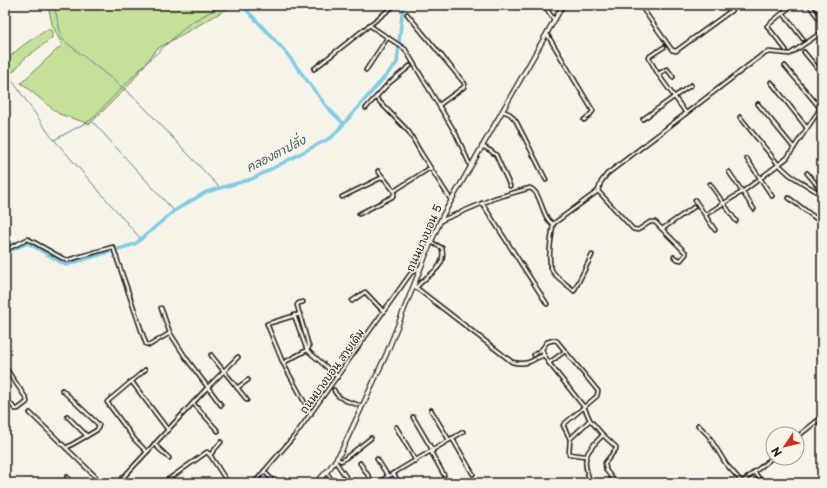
<svg xmlns="http://www.w3.org/2000/svg" width="827" height="488" viewBox="0 0 827 488" font-family="'Playpen Sans','Playpen Sans Thai',sans-serif">
<style>
.green{fill:#c5e199;stroke:#707e5a}
.lines{fill:none;stroke-linecap:round;stroke-linejoin:round}
.stream{stroke:#598693;stroke-width:1}
.canal{stroke:#81cce2;stroke-width:3.5}
.street-casing{stroke:#1c1c1c;stroke-width:5.5}
.secondary-casing{stroke:#1c1c1c;stroke-width:6}
.street{stroke:#f7f3e8;stroke-width:2.5}
.secondary{stroke:#f7f3e8;stroke-width:3.5}
.labels{text-anchor:middle;stroke-width:3;stroke-linejoin:round;paint-order:stroke}
.street-label{font-size:11px;fill:#1c1c1c;stroke:#f7f3e8}
.water-label{font-size:12px;font-style:italic;fill:#3f5a61;stroke:#f7f3e8}
</style>
<rect width="100%" height="100%" fill="#f7f3e8"/>
<filter id="ink" filterUnits="userSpaceOnUse"><feTurbulence type="fractalNoise" baseFrequency=".025" numOctaves="2"/><feDisplacementMap in="SourceGraphic" scale="8" xChannelSelector="R" yChannelSelector="G"/><feConvolveMatrix kernelMatrix="1 2 1 2 8 2 1 2 1" color-interpolation-filters="sRGB"/></filter>
<g filter="url(#ink)">
<g class="green">
<polygon points="48,5 231,5 232,6 157,49 129,85 90,124 59,114 21,83 62,45 52,24"/>
<path d="M 48,29 L 52,31 L 52,38 L 24,59 L 13,72 L 7,69 C 7,67 6,65 7,63 C 9,52 39,35 48,29 Z"/>
</g>
<g class="lines">
<g class="stream">
<polyline points="54,5 62,39 122,87 141,104 220,188"/>
<polyline points="5,70 50,135 141,239"/>
<polyline points="92,121 174,211"/>
<polyline points="54,140 91,120 143,66 190,23 223,5"/>
</g>
<g class="canal">
<polyline points="242,5 284,50 327,107 344,124"/>
<polyline points="5,253 28,243 66,265 135,244 174,211 206,192 252,179 332,137 397,63 403,5"/>
</g>
<defs>
<g id="street">
<polyline points="544,5 554,20"/>
<polyline points="640,5 672,50 676,51 739,5"/>
<polyline points="782,5 786,10"/>
<polyline points="809,5 822,23"/>
<polyline points="783,13 803,39"/>
<polyline points="407,14 465,84 464,87 439,105"/>
<polyline points="369,25 405,49 456,134 470,165"/>
<polyline points="547,34 593,111 589,116 584,120"/>
<polyline points="664,47 650,56 649,58 658,74 686,113"/>
<polyline points="786,50 767,26 792,5"/>
<polyline points="804,52 822,74"/>
<polyline points="785,66 820,108"/>
<polyline points="314,69 395,5"/>
<polyline points="366,70 388,37"/>
<polyline points="658,74 667,69 673,77"/>
<polyline points="771,82 807,128"/>
<polyline points="376,98 409,132 421,153 451,200"/>
<polyline points="758,104 794,148"/>
<polyline points="366,108 388,84 410,66"/>
<polyline points="503,111 510,114 516,121 546,180"/>
<polyline points="740,117 778,164 790,175 822,195"/>
<polyline points="643,119 691,85"/>
<polyline points="482,146 491,151 496,155 510,186"/>
<polyline points="822,155 820,156 822,158"/>
<polyline points="747,159 772,196"/>
<polyline points="378,171 394,191"/>
<polyline points="729,172 754,209"/>
<polyline points="807,173 822,191"/>
<polyline points="710,184 736,221"/>
<polyline points="598,191 633,229 638,230 650,222 655,222 686,253 686,254 681,260 677,259 674,257"/>
<polyline points="342,197 383,177"/>
<polyline points="789,198 822,223"/>
<polyline points="695,200 715,230"/>
<polyline points="482,203 547,304"/>
<polyline points="359,214 392,197 394,195 394,191 430,168"/>
<polyline points="705,215 745,190 787,158 822,106"/>
<path d="M 440,221 L 495,198 L 530,188 C 542,193 541,217 553,224"/>
<polyline points="553,224 598,191 601,182 607,174 762,55 769,52 790,54 822,32"/>
<path d="M 553,224 C 552,237 546,261 553,272 C 558,279 568,285 574,291 L 592,255"/>
<polyline points="662,229 694,207"/>
<polyline points="5,250 28,239 62,258 68,260 113,247 146,344 150,345 170,333"/>
<path d="M 414,286 L 512,362 C 520,364 528,364 535,359"/>
<path d="M 416,288 C 426,274 447,270 442,248 L 431,242"/>
<polyline points="352,301 365,292 384,312"/>
<polyline points="161,308 170,333 186,358 221,405"/>
<polyline points="300,314 267,324 283,363 311,414"/>
<polyline points="294,315 307,350 338,377"/>
<path d="M 565,351 L 557,341 L 554,340 L 547,342 L 542,349 L 544,355 L 549,363 L 584,407 L 590,420 L 603,435 C 586,452 580,458 591,483"/>
<polyline points="211,355 247,400"/>
<polyline points="534,355 542,349"/>
<polyline points="537,358 544,355"/>
<polyline points="283,363 307,350 309,347 297,305 299,303 303,302"/>
<polyline points="549,363 565,351 598,391 597,396 563,425 570,439 569,454 585,456"/>
<polyline points="5,367 26,398 27,402 18,409 15,409 5,397"/>
<polyline points="145,370 107,402 135,440 147,452"/>
<polyline points="132,382 168,430"/>
<polyline points="237,388 248,380"/>
<polyline points="62,390 99,425 97,430 66,448"/>
<path d="M 334,390 C 337,400 353,403 362,406"/>
<polyline points="193,403 218,431"/>
<polyline points="431,410 449,440"/>
<polyline points="30,413 98,479 98,483"/>
<polyline points="67,416 87,436"/>
<polyline points="413,417 433,451"/>
<polyline points="698,425 708,435 726,464 742,482"/>
<polyline points="396,427 416,461"/>
<polyline points="603,435 616,447 616,449 605,463 606,470 614,481 614,483"/>
<polyline points="797,437 822,417"/>
<polyline points="452,438 473,474"/>
<polyline points="570,439 590,420"/>
<polyline points="154,444 169,458"/>
<polyline points="431,452 444,475"/>
<polyline points="210,455 221,442"/>
<polyline points="337,459 341,461 343,460 371,438"/>
<polyline points="377,459 388,476"/>
<polyline points="335,461 350,483"/>
<polyline points="360,463 373,483"/>
<polyline points="264,471 275,483"/>
<polyline points="326,472 334,483"/>
<polyline points="754,472 763,483"/>
<polyline points="393,473 399,483"/>
<polyline points="67,477 73,483"/>
<polyline points="118,483 208,387 238,357"/>
<polyline points="163,483 207,452 210,455 228,483"/>
<polyline points="254,483 296,434 411,273 421,267"/>
<polyline points="377,483 463,432"/>
<polyline points="741,483 773,457"/>
</g>
<polyline id="secondary" points="316,483 330,468 341,452 386,355 431,242 443,215 563,5"/>
</defs>
<use href="#street" class="street-casing"/>
<use href="#secondary" class="secondary-casing"/>
<use href="#street" class="street"/>
<use href="#secondary" class="secondary"/>
</g>
</g>
<g class="labels">
<g class="street-label">
<text transform="translate(424 238) rotate(-66)" y="4">ถนนบางบอน 5</text>
<text transform="translate(332 371) rotate(-54)" y="4">ถนนบางบอน สายเดิม</text>
</g>
<g class="water-label">
<text transform="translate(276 154) rotate(-27)" y="4">คลองตาปลั่ง</text>
</g>
</g>
<rect width="827" height="488" fill="none" stroke="#f7f3e8" stroke-width="20"/>
<rect x="10" y="10" width="807" height="468" fill="none" stroke="#1c1c1c" stroke-width="1.5" filter="url(#ink)"/>
<g transform="translate(785 446) rotate(235)"><circle r="19" fill="#f7f3e8" stroke="#9f9d96"/>
<path d="M0-3L7 15L0 10L-7 15Z" fill="#c8321e"/>
<text y="-6" font-size="11" font-weight="bold" text-anchor="middle" fill="#1c1c1c">N</text>
</g>
</svg>
